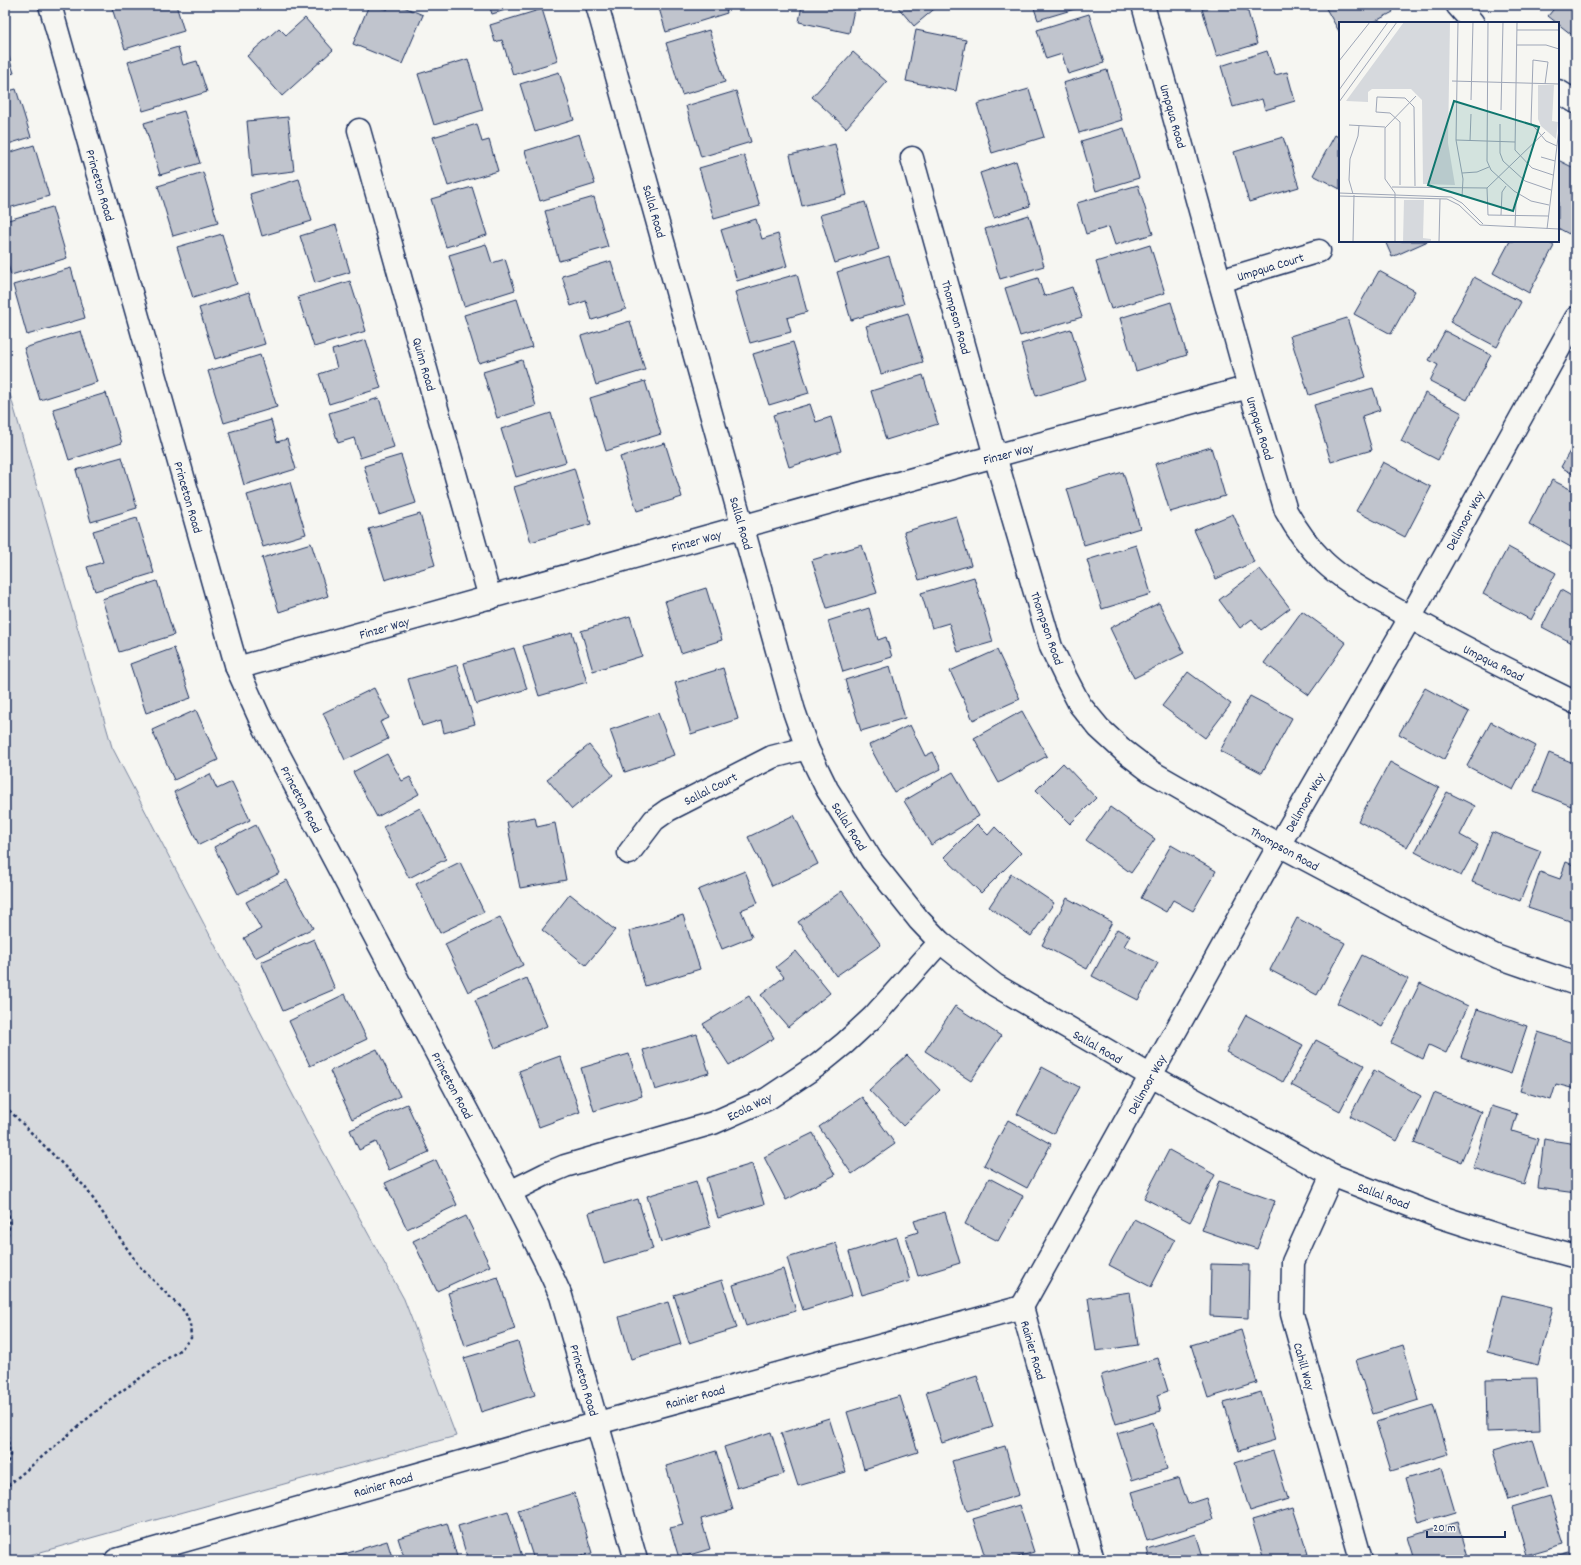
<svg xmlns="http://www.w3.org/2000/svg" width="1581" height="1565" viewBox="0 0 1581 1565" font-family="Dekko,sans-serif">
<style>
.green{fill:#d6d9dd;stroke:#78849e}
.building{fill:#c0c4cd;stroke:#1b2f5e}
.lines{fill:none;stroke-linecap:round;stroke-linejoin:round}
.minor-casing{stroke:#1b2f5e;stroke-width:25}
.path{stroke:#1b2f5e;stroke-width:2.5;stroke-dasharray:3 3;stroke-linecap:butt}
.minor{stroke:#f6f6f2;stroke-width:22}
.labels{text-anchor:middle;stroke-width:4;stroke-linejoin:round;paint-order:stroke}
.street-label{font-size:13px;fill:#1b2f5e;stroke:#f6f6f2}
.inset-road{fill:none;stroke:#9ea6b7;stroke-width:1}
.view{fill:#0f766e;fill-opacity:0.15;stroke:#0f766e;stroke-width:2}
.inset-edge{fill:none;stroke:#1b2f5e;stroke-width:2}
</style>
<rect width="100%" height="100%" fill="#f6f6f2"/>
<filter id="ink" filterUnits="userSpaceOnUse"><feTurbulence type="fractalNoise" baseFrequency=".025" numOctaves="2"/><feDisplacementMap in="SourceGraphic" scale="8" xChannelSelector="R" yChannelSelector="G"/><feConvolveMatrix kernelMatrix="1 2 1 2 8 2 1 2 1" color-interpolation-filters="sRGB"/></filter>
<g filter="url(#ink)">
<polygon class="green" points="5,377 112,747 307,1122 404,1299 456,1436 12,1560 5,1560"/>
<g class="building">
<polygon points="111,5 176,5 184,31 125,49"/>
<polygon points="369,5 375,5 387,10 389,5 399,5 423,15 402,64 353,44"/>
<polygon points="489,5 523,5 492,14"/>
<polygon points="658,5 725,5 727,13 666,32"/>
<polygon points="802,5 855,5 849,33 799,22"/>
<polygon points="896,5 939,5 914,26"/>
<polygon points="1033,5 1088,5 1038,20"/>
<polygon points="1215,5 1246,5 1257,44 1217,56 1202,9"/>
<polygon points="1324,5 1389,5 1393,12 1372,23 1340,23 1340,33"/>
<polygon points="1557,5 1576,5 1576,38 1548,16"/>
<polygon points="542,9 558,61 513,75 502,40 495,42 490,25"/>
<polygon points="1089,14 1104,63 1068,74 1062,54 1046,59 1037,30"/>
<polygon points="305,18 333,50 282,96 247,56 279,28 286,35"/>
<polygon points="709,30 725,82 682,95 666,43"/>
<polygon points="916,30 966,40 956,91 906,81"/>
<polygon points="5,45 14,73 5,76"/>
<polygon points="178,47 183,65 197,61 207,92 143,111 128,62"/>
<polygon points="1267,51 1275,75 1287,72 1295,101 1265,110 1262,99 1233,107 1221,66"/>
<polygon points="853,52 887,82 846,128 812,97"/>
<polygon points="468,59 483,110 434,125 418,74"/>
<polygon points="1107,70 1122,120 1079,133 1063,83"/>
<polygon points="559,72 574,120 535,132 520,84"/>
<polygon points="16,89 31,137 5,145 5,92"/>
<polygon points="1029,89 1044,137 992,153 977,104"/>
<polygon points="736,91 751,142 701,157 686,106"/>
<polygon points="184,111 200,163 160,175 144,123"/>
<polygon points="288,117 294,171 252,176 247,121"/>
<polygon points="477,124 482,142 489,140 498,171 448,186 433,137"/>
<polygon points="1124,128 1139,178 1096,191 1081,141"/>
<polygon points="579,134 595,184 540,201 525,151"/>
<polygon points="1335,135 1340,138 1340,189 1313,175"/>
<polygon points="1283,137 1299,187 1249,202 1234,152"/>
<polygon points="835,144 847,195 802,206 790,155"/>
<polygon points="34,145 49,196 5,209 5,154"/>
<polygon points="744,155 760,206 714,219 699,168"/>
<polygon points="1558,160 1576,169 1576,221 1569,234 1558,228"/>
<polygon points="1016,161 1030,206 994,218 980,173"/>
<polygon points="203,172 218,223 173,236 158,186"/>
<polygon points="299,179 312,221 262,236 250,194"/>
<polygon points="1138,185 1153,234 1115,245 1109,227 1086,234 1077,203"/>
<polygon points="472,187 487,235 446,247 431,199"/>
<polygon points="594,197 608,247 559,261 545,211"/>
<polygon points="865,202 879,249 835,263 820,215"/>
<polygon points="52,207 67,258 11,275 5,254 5,221"/>
<polygon points="1029,215 1044,266 1000,279 985,229"/>
<polygon points="756,219 762,239 778,234 787,266 737,281 721,230"/>
<polygon points="336,225 350,272 315,283 300,236"/>
<polygon points="222,234 237,284 193,298 177,247"/>
<polygon points="1385,241 1428,241 1392,257"/>
<polygon points="1510,241 1546,241 1554,246 1529,293 1493,273"/>
<polygon points="486,244 492,263 505,259 515,290 464,306 449,255"/>
<polygon points="1150,245 1165,293 1111,309 1096,262"/>
<polygon points="889,256 904,304 851,320 837,272"/>
<polygon points="611,261 626,309 592,320 586,301 571,306 562,276"/>
<polygon points="71,268 85,318 27,335 13,285"/>
<polygon points="1379,271 1415,291 1391,334 1354,314"/>
<polygon points="797,274 807,312 787,318 791,332 750,343 735,292"/>
<polygon points="1474,277 1521,302 1497,347 1450,322"/>
<polygon points="1038,278 1044,296 1072,287 1082,317 1020,336 1005,288"/>
<polygon points="350,281 366,331 314,347 298,297"/>
<polygon points="249,292 265,344 215,359 199,308"/>
<polygon points="517,299 532,347 479,363 464,315"/>
<polygon points="1171,302 1187,355 1136,371 1120,318"/>
<polygon points="908,313 923,362 881,374 866,326"/>
<polygon points="1347,318 1366,377 1309,395 1290,336"/>
<polygon points="630,321 645,370 596,385 581,336"/>
<polygon points="1071,329 1087,380 1036,396 1021,344"/>
<polygon points="81,331 97,382 40,400 24,348"/>
<polygon points="1445,331 1491,355 1467,400 1430,381 1438,365 1429,360"/>
<polygon points="366,340 381,388 329,404 319,374 337,368 332,350"/>
<polygon points="793,342 809,393 769,405 753,354"/>
<polygon points="260,355 277,407 224,423 208,371"/>
<polygon points="522,360 536,406 497,418 483,372"/>
<polygon points="923,375 938,424 886,440 871,391"/>
<polygon points="645,381 661,434 606,451 590,398"/>
<polygon points="1373,388 1380,410 1362,416 1372,450 1331,462 1314,405"/>
<polygon points="106,393 122,443 69,460 53,409"/>
<polygon points="1425,393 1462,413 1438,460 1401,441"/>
<polygon points="379,398 394,447 360,458 354,438 338,443 329,413"/>
<polygon points="810,404 816,422 831,417 841,451 789,467 773,415"/>
<polygon points="551,413 566,462 516,477 501,429"/>
<polygon points="271,420 277,442 287,439 296,469 244,485 229,432"/>
<polygon points="1576,440 1576,476 1561,467"/>
<polygon points="665,443 682,497 637,511 620,457"/>
<polygon points="1211,447 1225,496 1170,512 1155,464"/>
<polygon points="401,455 416,503 379,515 364,466"/>
<polygon points="122,457 137,508 91,522 76,470"/>
<polygon points="1383,462 1431,487 1405,537 1356,511"/>
<polygon points="574,468 591,524 531,542 514,487"/>
<polygon points="1123,472 1140,528 1084,545 1067,489"/>
<polygon points="1552,480 1576,492 1576,550 1529,524"/>
<polygon points="290,482 306,534 263,547 247,495"/>
<polygon points="420,514 435,565 385,580 369,529"/>
<polygon points="1233,514 1254,562 1216,579 1194,530"/>
<polygon points="956,516 971,565 919,580 904,532"/>
<polygon points="137,518 154,573 95,591 87,567 103,562 93,531"/>
<polygon points="311,543 328,596 279,612 262,558"/>
<polygon points="862,545 877,593 827,608 812,560"/>
<polygon points="1136,545 1151,594 1102,609 1087,560"/>
<polygon points="1508,547 1556,573 1531,620 1483,594"/>
<polygon points="1260,569 1290,608 1261,630 1252,619 1240,628 1219,600"/>
<polygon points="974,577 993,642 958,652 949,623 932,628 921,593"/>
<polygon points="157,581 174,635 119,652 102,599"/>
<polygon points="706,588 722,640 681,653 665,601"/>
<polygon points="1561,590 1575,598 1576,596 1576,645 1542,627"/>
<polygon points="1159,603 1184,653 1134,678 1110,628"/>
<polygon points="869,608 878,640 886,637 892,657 843,672 828,621"/>
<polygon points="1302,611 1346,643 1309,695 1264,663"/>
<polygon points="630,616 642,656 593,671 581,631"/>
<polygon points="572,632 587,682 539,696 523,646"/>
<polygon points="174,648 191,698 146,713 130,664"/>
<polygon points="514,648 527,689 476,704 464,663"/>
<polygon points="997,650 1020,699 973,720 950,671"/>
<polygon points="457,665 475,724 444,733 441,720 422,726 408,679"/>
<polygon points="890,666 905,718 861,731 845,680"/>
<polygon points="723,668 738,719 691,734 675,683"/>
<polygon points="1188,672 1231,704 1205,738 1162,706"/>
<polygon points="374,688 389,718 380,722 388,739 345,760 323,713"/>
<polygon points="1425,688 1469,712 1444,759 1399,734"/>
<polygon points="1250,696 1292,718 1262,773 1220,751"/>
<polygon points="196,710 218,760 174,780 152,730"/>
<polygon points="1022,711 1047,756 999,783 974,738"/>
<polygon points="658,713 674,755 625,772 610,730"/>
<polygon points="1491,722 1536,746 1513,790 1467,766"/>
<polygon points="910,725 925,756 933,752 941,769 894,792 869,745"/>
<polygon points="589,745 613,775 572,809 547,779"/>
<polygon points="1549,753 1576,764 1576,808 1534,791"/>
<polygon points="387,754 402,781 410,777 419,794 377,817 353,772"/>
<polygon points="1390,762 1439,788 1407,847 1358,821"/>
<polygon points="1063,763 1096,798 1070,824 1036,790"/>
<polygon points="953,772 979,816 931,845 904,801"/>
<polygon points="210,774 217,789 232,782 250,820 199,845 174,792"/>
<polygon points="1447,792 1475,806 1460,835 1478,845 1461,876 1415,852"/>
<polygon points="1110,807 1155,839 1131,873 1086,840"/>
<polygon points="420,808 446,859 409,878 383,827"/>
<polygon points="794,815 818,864 772,886 748,837"/>
<polygon points="535,817 537,827 555,823 566,880 520,888 507,822"/>
<polygon points="977,824 988,835 995,827 1021,853 981,893 944,857"/>
<polygon points="256,825 280,873 238,894 214,847"/>
<polygon points="1492,832 1541,851 1520,901 1472,882"/>
<polygon points="1171,845 1216,871 1193,911 1173,900 1166,912 1141,898"/>
<polygon points="460,862 484,912 440,933 416,884"/>
<polygon points="1566,862 1576,866 1576,923 1528,907 1540,872 1560,879"/>
<polygon points="745,871 758,903 741,910 752,937 722,949 698,890"/>
<polygon points="1011,874 1054,903 1031,936 989,907"/>
<polygon points="287,880 313,928 255,958 244,938 261,929 246,902"/>
<polygon points="842,891 881,945 836,976 798,922"/>
<polygon points="570,894 615,930 586,965 542,930"/>
<polygon points="1067,898 1112,922 1087,969 1042,945"/>
<polygon points="683,915 700,969 645,986 629,931"/>
<polygon points="500,917 523,965 468,992 445,944"/>
<polygon points="1297,918 1345,943 1317,995 1270,970"/>
<polygon points="1117,929 1130,936 1124,946 1158,963 1138,1000 1092,976"/>
<polygon points="314,939 335,989 283,1011 261,962"/>
<polygon points="796,951 830,993 788,1027 761,995 784,977 776,967"/>
<polygon points="1362,955 1408,979 1382,1027 1337,1003"/>
<polygon points="527,978 547,1026 495,1048 475,1000"/>
<polygon points="1420,983 1468,1006 1446,1053 1429,1045 1423,1059 1391,1043"/>
<polygon points="345,994 367,1039 310,1066 289,1021"/>
<polygon points="749,996 774,1038 729,1065 703,1024"/>
<polygon points="955,1006 1001,1036 971,1081 925,1051"/>
<polygon points="1477,1009 1527,1026 1511,1074 1461,1057"/>
<polygon points="1246,1015 1303,1045 1283,1082 1226,1052"/>
<polygon points="1538,1032 1576,1044 1575,1089 1556,1084 1551,1100 1520,1091"/>
<polygon points="697,1034 709,1073 655,1090 643,1050"/>
<polygon points="1316,1040 1364,1065 1340,1111 1291,1085"/>
<polygon points="377,1049 400,1096 352,1119 330,1071"/>
<polygon points="629,1054 642,1096 594,1111 581,1068"/>
<polygon points="907,1055 940,1090 903,1126 869,1090"/>
<polygon points="560,1056 580,1112 539,1127 519,1071"/>
<polygon points="1042,1067 1079,1087 1054,1134 1017,1114"/>
<polygon points="1374,1070 1421,1096 1397,1141 1350,1116"/>
<polygon points="1434,1093 1482,1112 1461,1162 1414,1143"/>
<polygon points="862,1097 895,1144 852,1174 819,1127"/>
<polygon points="407,1104 429,1152 389,1170 376,1142 359,1150 350,1130"/>
<polygon points="1492,1106 1517,1114 1512,1131 1538,1139 1524,1184 1473,1168"/>
<polygon points="1008,1120 1051,1144 1027,1188 984,1165"/>
<polygon points="813,1133 835,1175 786,1200 764,1157"/>
<polygon points="1544,1139 1576,1144 1576,1193 1538,1188"/>
<polygon points="1169,1150 1215,1175 1190,1222 1144,1198"/>
<polygon points="436,1160 457,1205 407,1229 385,1183"/>
<polygon points="752,1164 764,1204 718,1218 706,1178"/>
<polygon points="989,1178 1023,1196 998,1241 965,1224"/>
<polygon points="696,1181 710,1227 661,1242 647,1196"/>
<polygon points="1219,1181 1275,1201 1257,1249 1202,1230"/>
<polygon points="638,1199 653,1249 604,1264 589,1213"/>
<polygon points="945,1212 960,1263 918,1276 906,1236 918,1232 914,1221"/>
<polygon points="466,1216 490,1266 437,1291 413,1241"/>
<polygon points="1134,1219 1175,1240 1151,1287 1109,1265"/>
<polygon points="897,1237 910,1281 862,1295 849,1252"/>
<polygon points="836,1243 852,1295 803,1310 787,1258"/>
<polygon points="1211,1264 1249,1265 1248,1318 1210,1316"/>
<polygon points="783,1269 796,1311 746,1326 733,1285"/>
<polygon points="498,1277 515,1329 465,1346 448,1293"/>
<polygon points="722,1280 737,1328 689,1343 674,1295"/>
<polygon points="1130,1292 1138,1345 1096,1351 1088,1298"/>
<polygon points="1502,1295 1553,1307 1538,1365 1487,1352"/>
<polygon points="668,1302 681,1344 631,1359 619,1317"/>
<polygon points="1241,1330 1257,1383 1208,1398 1191,1345"/>
<polygon points="518,1342 535,1395 481,1412 464,1358"/>
<polygon points="1403,1345 1419,1400 1373,1414 1356,1360"/>
<polygon points="1158,1358 1168,1391 1157,1395 1161,1411 1116,1424 1101,1375"/>
<polygon points="977,1376 993,1427 942,1443 926,1392"/>
<polygon points="1537,1378 1539,1430 1487,1432 1486,1379"/>
<polygon points="1261,1392 1275,1440 1239,1451 1224,1403"/>
<polygon points="900,1396 918,1452 864,1469 847,1412"/>
<polygon points="1433,1405 1448,1454 1391,1471 1376,1422"/>
<polygon points="829,1418 846,1472 798,1486 781,1433"/>
<polygon points="1153,1422 1167,1469 1132,1480 1117,1433"/>
<polygon points="771,1432 784,1474 737,1488 724,1447"/>
<polygon points="1533,1439 1547,1488 1508,1500 1493,1451"/>
<polygon points="1005,1446 1019,1495 967,1511 952,1461"/>
<polygon points="716,1451 733,1510 701,1519 710,1549 679,1558 670,1528 683,1525 666,1466"/>
<polygon points="1273,1451 1288,1499 1250,1511 1235,1463"/>
<polygon points="1442,1468 1455,1512 1418,1523 1405,1479"/>
<polygon points="1179,1478 1188,1504 1206,1498 1213,1520 1147,1541 1132,1492"/>
<polygon points="574,1493 592,1553 568,1560 534,1560 518,1510"/>
<polygon points="1549,1497 1564,1544 1526,1555 1512,1508"/>
<polygon points="1019,1505 1034,1552 1008,1560 986,1560 973,1519"/>
<polygon points="1293,1508 1308,1554 1289,1560 1264,1560 1252,1520"/>
<polygon points="508,1511 523,1560 468,1560 458,1526"/>
<polygon points="1458,1522 1469,1560 1415,1560 1408,1537"/>
<polygon points="447,1523 458,1560 405,1560 398,1538"/>
<polygon points="1196,1534 1204,1560 1150,1560 1147,1549"/>
<polygon points="387,1541 393,1560 339,1560 338,1556"/>
<polygon points="1570,1553 1572,1560 1546,1560"/>
</g>
<g class="lines">
<defs>
<g id="minor">
<polyline points="50,5 237,668 261,721 510,1192 544,1259 561,1296 636,1560"/>
<polyline points="597,5 794,711 807,748 827,789 872,861 919,920 940,942 995,985 1151,1076 1332,1175 1432,1214 1497,1235 1576,1257"/>
<path d="M 1143,5 L 1249,387 L 1286,511 C 1296,529 1309,547 1324,562 C 1344,581 1371,595 1395,609 C 1454,643 1515,673 1576,703"/>
<polyline points="1457,5 1473,23"/>
<polyline points="1558,91 1576,102"/>
<polyline points="359,130 490,598"/>
<polyline points="912,158 995,456 1051,647 1066,678 1080,705 1099,728 1124,751 1150,771 1279,845 1426,923 1498,957 1576,984"/>
<polyline points="1220,281 1319,251"/>
<polyline points="237,668 995,456 1249,387"/>
<polyline points="629,853 654,820 668,810 772,757 807,748"/>
<polyline points="1332,1175 1293,1262 1292,1314 1361,1560"/>
<polyline points="510,1192 546,1174 565,1166 713,1123 767,1099 818,1065 845,1043 873,1017 940,942"/>
<polyline points="1022,1307 1279,845 1410,618 1576,318"/>
<polyline points="1022,1307 1093,1560"/>
<polyline points="116,1560 598,1423 1022,1307"/>
</g>
</defs>
<use href="#minor" class="minor-casing"/>
<g class="path">
<polyline points="5,1106 85,1187 139,1266 185,1312 190,1324 191,1338 181,1349 112,1398 5,1488"/>
<path d="M 5,1197 C 9,1211 12,1228 5,1241"/>
<polyline points="5,1418 10,1455 5,1471"/>
</g>
<use href="#minor" class="minor"/>
</g>
</g>
<g class="labels">
<g class="street-label">
<text transform="translate(1174 116) rotate(74)" y="5">Umpqua Road</text>
<text transform="translate(101 185) rotate(74)" y="5">Princeton Road</text>
<text transform="translate(655 211) rotate(74)" y="5">Sallal Road</text>
<text transform="translate(1270 266) rotate(-17)" y="5">Umpqua Court</text>
<text transform="translate(957 317) rotate(74)" y="5">Thompson Road</text>
<text transform="translate(425 364) rotate(74)" y="5">Quinn Road</text>
<text transform="translate(1261 428) rotate(73)" y="5">Umpqua Road</text>
<text transform="translate(1008 453) rotate(-15)" y="5">Finzer Way</text>
<text transform="translate(189 497) rotate(74)" y="5">Princeton Road</text>
<text transform="translate(1464 520) rotate(-61)" y="5">Dellmoor Way</text>
<text transform="translate(742 523) rotate(74)" y="5">Sallal Road</text>
<text transform="translate(696 540) rotate(-16)" y="5">Finzer Way</text>
<text transform="translate(384 627) rotate(-16)" y="5">Finzer Way</text>
<text transform="translate(1048 628) rotate(71)" y="5">Thompson Road</text>
<text transform="translate(1494 662) rotate(27)" y="5">Umpqua Road</text>
<text transform="translate(710 788) rotate(-27)" y="5">Sallal Court</text>
<text transform="translate(302 799) rotate(62)" y="5">Princeton Road</text>
<text transform="translate(1304 802) rotate(-60)" y="5">Dellmoor Way</text>
<text transform="translate(850 826) rotate(58)" y="5">Sallal Road</text>
<text transform="translate(1285 848) rotate(29)" y="5">Thompson Road</text>
<text transform="translate(1098 1046) rotate(30)" y="5">Sallal Road</text>
<text transform="translate(1146 1084) rotate(-61)" y="5">Dellmoor Way</text>
<text transform="translate(453 1085) rotate(62)" y="5">Princeton Road</text>
<text transform="translate(749 1106) rotate(-26)" y="5">Ecola Way</text>
<text transform="translate(1384 1195) rotate(21)" y="5">Sallal Road</text>
<text transform="translate(1034 1350) rotate(74)" y="5">Rainier Road</text>
<text transform="translate(1305 1366) rotate(74)" y="5">Cahill Way</text>
<text transform="translate(585 1380) rotate(74)" y="5">Princeton Road</text>
<text transform="translate(695 1396) rotate(-15)" y="5">Rainier Road</text>
<text transform="translate(383 1484) rotate(-16)" y="5">Rainier Road</text>
</g>
</g>
<g transform="translate(1339 22)">
<rect width="220" height="220" fill="#f6f6f2"/>
<path d="M 65,0 L 111,0 L 109,121 L 116,163 L 84,162 L 83,78 L 72,67 L 33,67 L 29,70 L 29,80 L 7,79 ZM 199,63 L 215,63 L 213,99 L 219,100 L 217,117 L 202,104 L 199,97 ZM 65,178 L 85,178 L 84,216 L 92,217 L 92,220 L 64,220 Z" fill="#d6d9dd"/>
<path class="inset-road" d="M 119,0 L 117,118 L 124,157 L 123,175M 149,0 L 148,139 L 152,148 L 175,169 L 192,179 L 210,183M 178,0 L 176,128 L 193,146 L 214,153M 178,8 L 220,8M 178,23 L 207,23 L 220,27M 0,39 L 31,0M 113,59 L 220,62M 206,62 L 209,40 L 194,38 L 192,101 L 207,119 L 218,124M 0,68 L 49,0M 132,78 L 134,0M 0,80 L 58,0M 162,88 L 164,0M 161,102 L 161,131 L 164,139 L 186,159 L 212,168M 10,103 L 46,105M 117,118 L 176,120M 131,119 L 132,92M 202,135 L 216,139M 123,151 L 138,150 L 150,145M 61,163 L 61,100 L 51,91 L 37,90 L 38,75 L 66,76 L 75,85 L 76,164M 53,165 L 148,166M 148,166 L 149,193 L 209,194M 148,166 L 206,110M 0,171 L 112,175 L 123,181 L 144,202M 14,172 L 10,158 L 11,137 L 19,114 L 20,104M 0,174 L 108,177 L 120,183 L 141,203 L 220,207M 162,193 L 163,170 L 167,164M 176,204 L 177,180 L 180,173M 208,207 L 220,107M 14,220 L 15,173M 56,220 L 56,171 L 46,157 L 46,106 L 77,74M 100,220 L 101,177"/>
<path class="view" d="M 115,79 L 200,105 L 174,189 L 89,163 Z"/>
<rect width="220" height="220" class="inset-edge"/>
</g>
<rect width="1581" height="1565" fill="none" stroke="#f6f6f2" stroke-width="20"/>
<rect x="10" y="10" width="1561" height="1545" fill="none" stroke="#1b2f5e" stroke-width="1.5" filter="url(#ink)"/>
<path d="M1427 1531v6h78v-6" fill="none" stroke="#1b2f5e" stroke-width="2"/>
<text x="1433" y="1531" font-size="12" fill="#1b2f5e" stroke="#f6f6f2" stroke-width="3" paint-order="stroke">20 m</text>
</svg>
